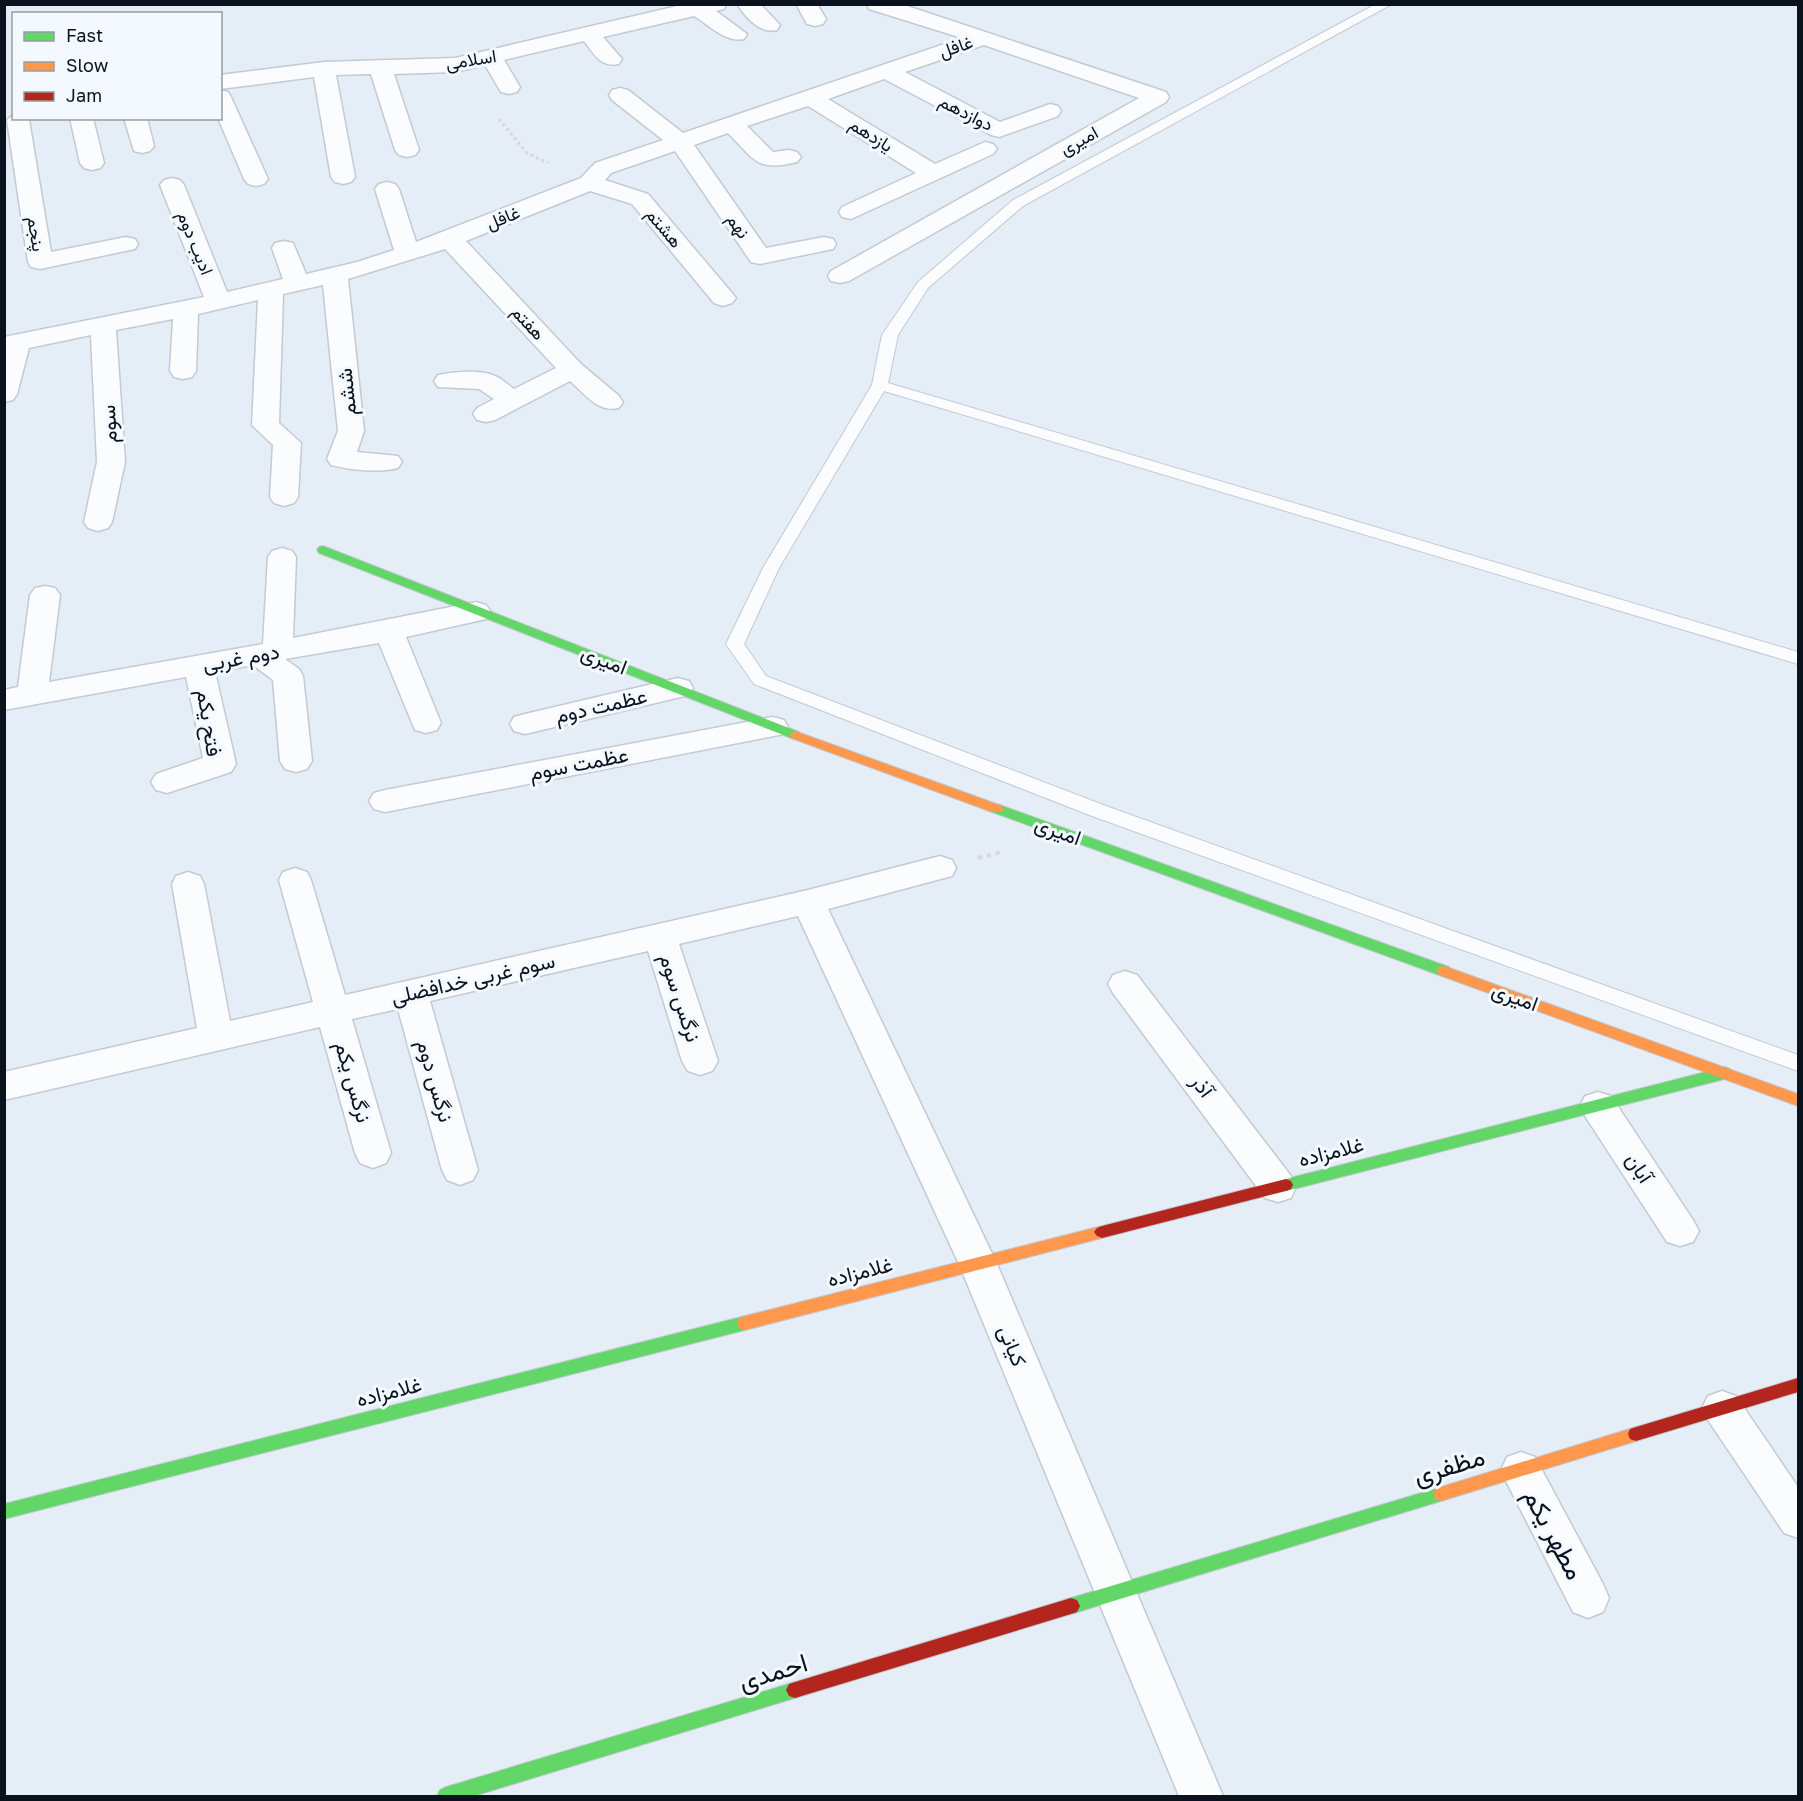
<svg xmlns="http://www.w3.org/2000/svg" width="1803" height="1801" viewBox="0 0 1803 1801" font-family="'Golos Text',Vazirmatn,sans-serif">
<style>
.lines{fill:none;stroke-linecap:round;stroke-linejoin:round}
.lane-casing{stroke:#c2cad4;stroke-width:2}
.street-casing{stroke:#c2cad4;stroke-width:3}
.fast-casing{stroke:#c2cad4;stroke-width:2}
.slow-casing{stroke:#c2cad4;stroke-width:2}
.jam-casing{stroke:#c2cad4;stroke-width:2}
.path-far1{stroke:#d6d8db;stroke-width:3;stroke-dasharray:3 3;stroke-linecap:butt}
.path{stroke:#d6d8db;stroke-width:4;stroke-dasharray:4.5 4.5;stroke-linecap:butt}
.lane{fill:#fbfcfe;fill-rule:evenodd}
.street{fill:#fbfcfe;fill-rule:evenodd}
.fast{fill:#63d668;fill-rule:evenodd}
.slow{fill:#ff974d;fill-rule:evenodd}
.jam{fill:#b3261e;fill-rule:evenodd}
.labels{text-anchor:middle;stroke-width:6;stroke-linejoin:round;paint-order:stroke}
.far-street-label{font-size:18px;fill:#0a131d;stroke:#f4f9ff}
.street-label{font-size:21px;fill:#0a131d;stroke:#f4f9ff}
.near-street-label{font-size:26px;fill:#0a131d;stroke:#f4f9ff}
</style>
<rect width="100%" height="100%" fill="#e5eef7"/>
<g class="lines">
<defs>
<polygon id="lane" points="1376,4 1392,4 1023,206 928,288 898,335 888,383 1798,652 1798,664 884,391 779,568 744,644 766,676 1106,806 1798,1055 1798,1071 1092,816 754,684 726,644 763,568 872,385 882,335 918,282 1013,200"/>
<g id="street">
<path d="M 686,4 L 726,4 L 724,9 L 716,11 L 747,34 L 744,39 C 726,43 709,25 694,16 L 603,37 L 622,59 L 619,64 C 601,68 594,54 584,41 L 504,60 L 520,87 L 517,92 L 509,94 L 501,92 L 485,65 L 455,72 L 394,74 L 419,150 L 415,155 L 407,157 L 399,155 L 395,150 L 371,74 L 336,75 L 355,177 L 351,182 L 343,184 L 335,182 L 331,177 L 314,77 L 220,89 L 220,75 L 324,62 L 455,58 Z"/>
<path d="M 737,4 L 760,4 L 780,25 L 777,30 C 760,34 746,18 737,4 Z"/>
<polygon points="796,4 817,4 826,19 823,24 815,26 807,24"/>
<path d="M 867,4 L 901,4 L 1166,92 L 1169,97 L 1166,102 L 849,281 L 840,283 L 831,281 L 828,276 L 831,271 L 1139,98 L 984,45 L 905,72 L 1000,122 L 1050,104 L 1058,106 L 1061,111 L 1058,116 L 999,137 L 991,135 L 884,79 L 828,99 L 935,164 L 985,142 L 993,144 L 997,149 L 993,154 L 851,219 L 842,217 L 839,212 L 842,207 L 916,173 L 808,106 L 747,126 L 773,152 L 789,150 L 797,152 L 801,157 L 797,162 C 756,172 755,160 728,133 L 694,145 L 766,248 L 824,237 L 833,239 L 836,244 L 833,249 L 760,264 L 751,262 L 675,151 L 611,173 L 605,180 L 648,194 L 732,293 L 736,298 L 732,303 L 723,306 L 714,303 L 632,204 L 590,191 L 466,241 L 581,364 L 619,396 L 623,402 L 619,408 C 598,413 585,394 570,381 L 495,420 L 486,422 L 477,420 L 473,414 L 477,408 L 494,399 L 479,389 L 438,387 L 434,381 L 438,375 C 453,372 480,369 495,376 C 502,379 508,385 514,389 L 556,368 L 445,249 L 348,279 L 364,431 L 357,452 L 398,456 L 402,462 L 398,468 C 378,473 351,470 331,465 L 327,459 L 338,431 L 323,285 L 283,294 L 279,423 L 301,443 L 298,497 L 294,503 L 284,506 L 274,503 L 270,497 L 273,445 L 252,425 L 258,300 L 198,314 L 196,371 L 192,377 L 183,379 L 174,377 L 170,371 L 173,319 L 116,330 L 125,462 L 112,522 L 108,528 L 98,531 L 88,528 L 84,522 L 97,462 L 91,335 L 29,348 L 17,394 L 13,400 L 4,402 L 4,337 L 204,297 L 160,185 L 164,180 L 172,178 L 180,180 L 184,185 L 227,292 L 283,279 L 272,248 L 275,243 L 284,241 L 293,243 L 306,274 L 357,262 L 394,250 L 375,189 L 379,184 L 387,182 L 395,184 L 399,189 L 416,242 L 581,178 L 595,163 L 663,140 L 612,100 L 609,95 L 612,90 L 620,88 L 628,90 L 683,133 L 962,38 L 869,9 Z"/>
<polygon points="220,90 228,92 231,97 268,179 264,184 256,186 248,184 244,179 218,118 220,118"/>
<polygon points="14,114 14,118 29,120 51,252 126,237 135,239 138,244 135,249 40,269 31,267 28,262 7,120"/>
<polygon points="70,118 93,118 104,163 100,168 92,170 84,168 80,163"/>
<polygon points="124,118 147,118 154,146 150,151 142,153 134,151"/>
<polygon points="282,548 292,551 296,557 293,638 476,602 486,605 491,612 486,619 406,637 441,723 437,730 426,733 415,730 379,643 285,659 299,669 303,676 312,761 307,769 296,772 285,769 280,761 273,680 253,665 215,672 236,764 231,772 167,793 156,790 151,782 156,774 203,758 186,677 4,710 4,690 18,687 30,595 35,588 45,586 55,588 60,595 49,682 263,644 268,557 272,551"/>
<polygon points="678,678 689,681 693,688 689,695 525,734 514,731 510,724 514,717 525,714"/>
<polygon points="773,717 784,720 788,727 784,734 385,812 374,809 369,801 374,793 385,790"/>
<polygon points="940,856 952,860 956,868 952,876 828,909 997,1264 1223,1796 1179,1796 959,1264 798,916 679,944 718,1061 712,1071 700,1075 688,1071 682,1061 648,951 430,1001 478,1170 473,1180 460,1185 447,1180 442,1170 398,1009 352,1019 391,1153 386,1163 373,1168 360,1163 355,1153 320,1027 4,1100 4,1072 197,1028 172,884 176,876 188,872 200,876 204,884 230,1021 313,1002 279,880 283,872 295,868 307,872 311,880 345,995 808,890"/>
<polygon points="1125,971 1137,975 1291,1176 1296,1187 1291,1198 1278,1202 1265,1198 1113,993 1108,984 1113,975"/>
<polygon points="1598,1092 1611,1096 1693,1220 1699,1231 1693,1242 1680,1246 1667,1242 1585,1116 1580,1106 1585,1096"/>
<polygon points="1722,1391 1736,1396 1798,1487 1798,1538 1784,1533 1708,1420 1702,1408 1708,1396"/>
<polygon points="1521,1452 1535,1457 1603,1584 1609,1598 1603,1612 1588,1618 1573,1612 1507,1483 1501,1470 1507,1457"/>
</g>
<g id="fast">
<polygon points="323,546 799,732 801,735 795,739 791,738 319,553 317,550 319,547"/>
<polygon points="997,804 1449,967 1451,971 1449,975 1439,975 992,812 990,809 992,806"/>
<polygon points="1725,1067 1730,1069 1732,1073 1730,1077 1725,1079 1286,1191 1281,1189 1279,1185 1281,1181 1286,1179"/>
<polygon points="745,1316 751,1318 753,1323 751,1328 745,1330 4,1519 4,1504"/>
<polygon points="1441,1487 1447,1489 1449,1494 1447,1499 1441,1501 1071,1614 1065,1612 1062,1606 1065,1600 1071,1598"/>
<polygon points="795,1682 801,1684 804,1690 801,1696 795,1698 474,1796 437,1796 440,1790 446,1787"/>
</g>
<g id="slow">
<polygon points="795,731 1002,806 1004,809 1002,812 992,812 791,738 789,735"/>
<polygon points="1444,966 1798,1094 1798,1106 1439,975 1437,971 1439,967"/>
<polygon points="1102,1226 1107,1228 1110,1232 1107,1236 1102,1238 745,1330 739,1328 737,1323 739,1318 745,1316"/>
<polygon points="1636,1427 1642,1429 1644,1434 1642,1439 1636,1441 1441,1501 1435,1499 1433,1494 1435,1489 1441,1487"/>
</g>
<g id="jam">
<polygon points="1286,1179 1291,1181 1293,1185 1291,1189 1286,1191 1102,1238 1097,1236 1094,1232 1097,1228 1102,1226"/>
<polygon points="1798,1378 1798,1392 1636,1441 1630,1439 1628,1434 1630,1429 1636,1427"/>
<polygon points="1071,1598 1077,1600 1080,1606 1077,1612 1071,1614 795,1698 789,1696 786,1690 789,1684 795,1682"/>
</g>
</defs>
<use href="#lane" class="lane-casing"/>
<use href="#street" class="street-casing"/>
<use href="#fast" class="fast-casing"/>
<use href="#slow" class="slow-casing"/>
<use href="#jam" class="jam-casing"/>
<polyline class="path-far1" points="499,119 527,153 548,163"/>
<polyline class="path" points="978,858 1002,852"/>
<use href="#lane" class="lane"/>
<use href="#street" class="street"/>
<use href="#fast" class="fast"/>
<use href="#slow" class="slow"/>
<use href="#jam" class="jam"/>
</g>
<g class="labels">
<g class="far-street-label">
<text transform="translate(956 47) rotate(-19)" y="6">غافل</text>
<text transform="translate(471 60) rotate(-9)" y="6">اسلامی</text>
<text transform="translate(966 113) rotate(27)" y="6">دوازدهم</text>
<text transform="translate(871 135) rotate(32)" y="6">یازدهم</text>
<text transform="translate(1079 141) rotate(-29)" y="6">امیری</text>
<text transform="translate(503 218) rotate(-22)" y="6">غافل</text>
<text transform="translate(738 226) rotate(55)" y="6">نهم</text>
<text transform="translate(664 228) rotate(50)" y="6">هشتم</text>
<text transform="translate(36 234) rotate(81)" y="6">پنجم</text>
<text transform="translate(195 243) rotate(68)" y="6">ادیب دوم</text>
<text transform="translate(528 323) rotate(47)" y="6">هفتم</text>
</g>
<g class="street-label">
<text transform="translate(347 392) rotate(-96)" y="7">ششم</text>
<text transform="translate(109 424) rotate(-93)" y="7">سوم</text>
<text transform="translate(241 658) rotate(-10)" y="7">دوم غربی</text>
<text transform="translate(604 660) rotate(21)" y="7">امیری</text>
<text transform="translate(601 706) rotate(-13)" y="7">عظمت دوم</text>
<text transform="translate(209 723) rotate(81)" y="7">فتح یکم</text>
<text transform="translate(579 764) rotate(-11)" y="7">عظمت سوم</text>
<text transform="translate(1058 831) rotate(20)" y="7">امیری</text>
<text transform="translate(473 979) rotate(-13)" y="7">سوم غربی خدافضلی</text>
<text transform="translate(1515 997) rotate(20)" y="7">امیری</text>
<text transform="translate(680 998) rotate(72)" y="7">نرگس سوم</text>
<text transform="translate(435 1081) rotate(74)" y="7">نرگس دوم</text>
<text transform="translate(353 1082) rotate(74)" y="7">نرگس یکم</text>
<text transform="translate(1202 1086) rotate(53)" y="7">آذر</text>
<text transform="translate(1331 1152) rotate(-14)" y="7">غلامزاده</text>
<text transform="translate(1639 1168) rotate(57)" y="7">آبان</text>
<text transform="translate(860 1272) rotate(-14)" y="7">غلامزاده</text>
<text transform="translate(1012 1346) rotate(68)" y="7">کیانی</text>
<text transform="translate(389 1392) rotate(-14)" y="7">غلامزاده</text>
</g>
<g class="near-street-label">
<text transform="translate(1449 1466) rotate(-17)" y="9">مظفری</text>
<text transform="translate(1554 1534) rotate(62)" y="9">مطهر يكم</text>
<text transform="translate(773 1672) rotate(-17)" y="9">احمدی</text>
</g>
</g>
<rect width="1803" height="1801" fill="none" stroke="#0a131d" stroke-width="12"/>
<rect x="12" y="12" width="210" height="108" fill="#f4f9ff" stroke="#969da5" stroke-width="1.5"/>
<rect x="24" y="32" width="30" height="9" fill="#63d668" stroke="#969da5" stroke-width="1.5"/>
<text x="66" y="42" font-size="18" fill="#0a131d">Fast</text>
<rect x="24" y="62" width="30" height="9" fill="#ff974d" stroke="#969da5" stroke-width="1.5"/>
<text x="66" y="72" font-size="18" fill="#0a131d">Slow</text>
<rect x="24" y="92" width="30" height="9" fill="#b3261e" stroke="#969da5" stroke-width="1.5"/>
<text x="66" y="102" font-size="18" fill="#0a131d">Jam</text>
</svg>
